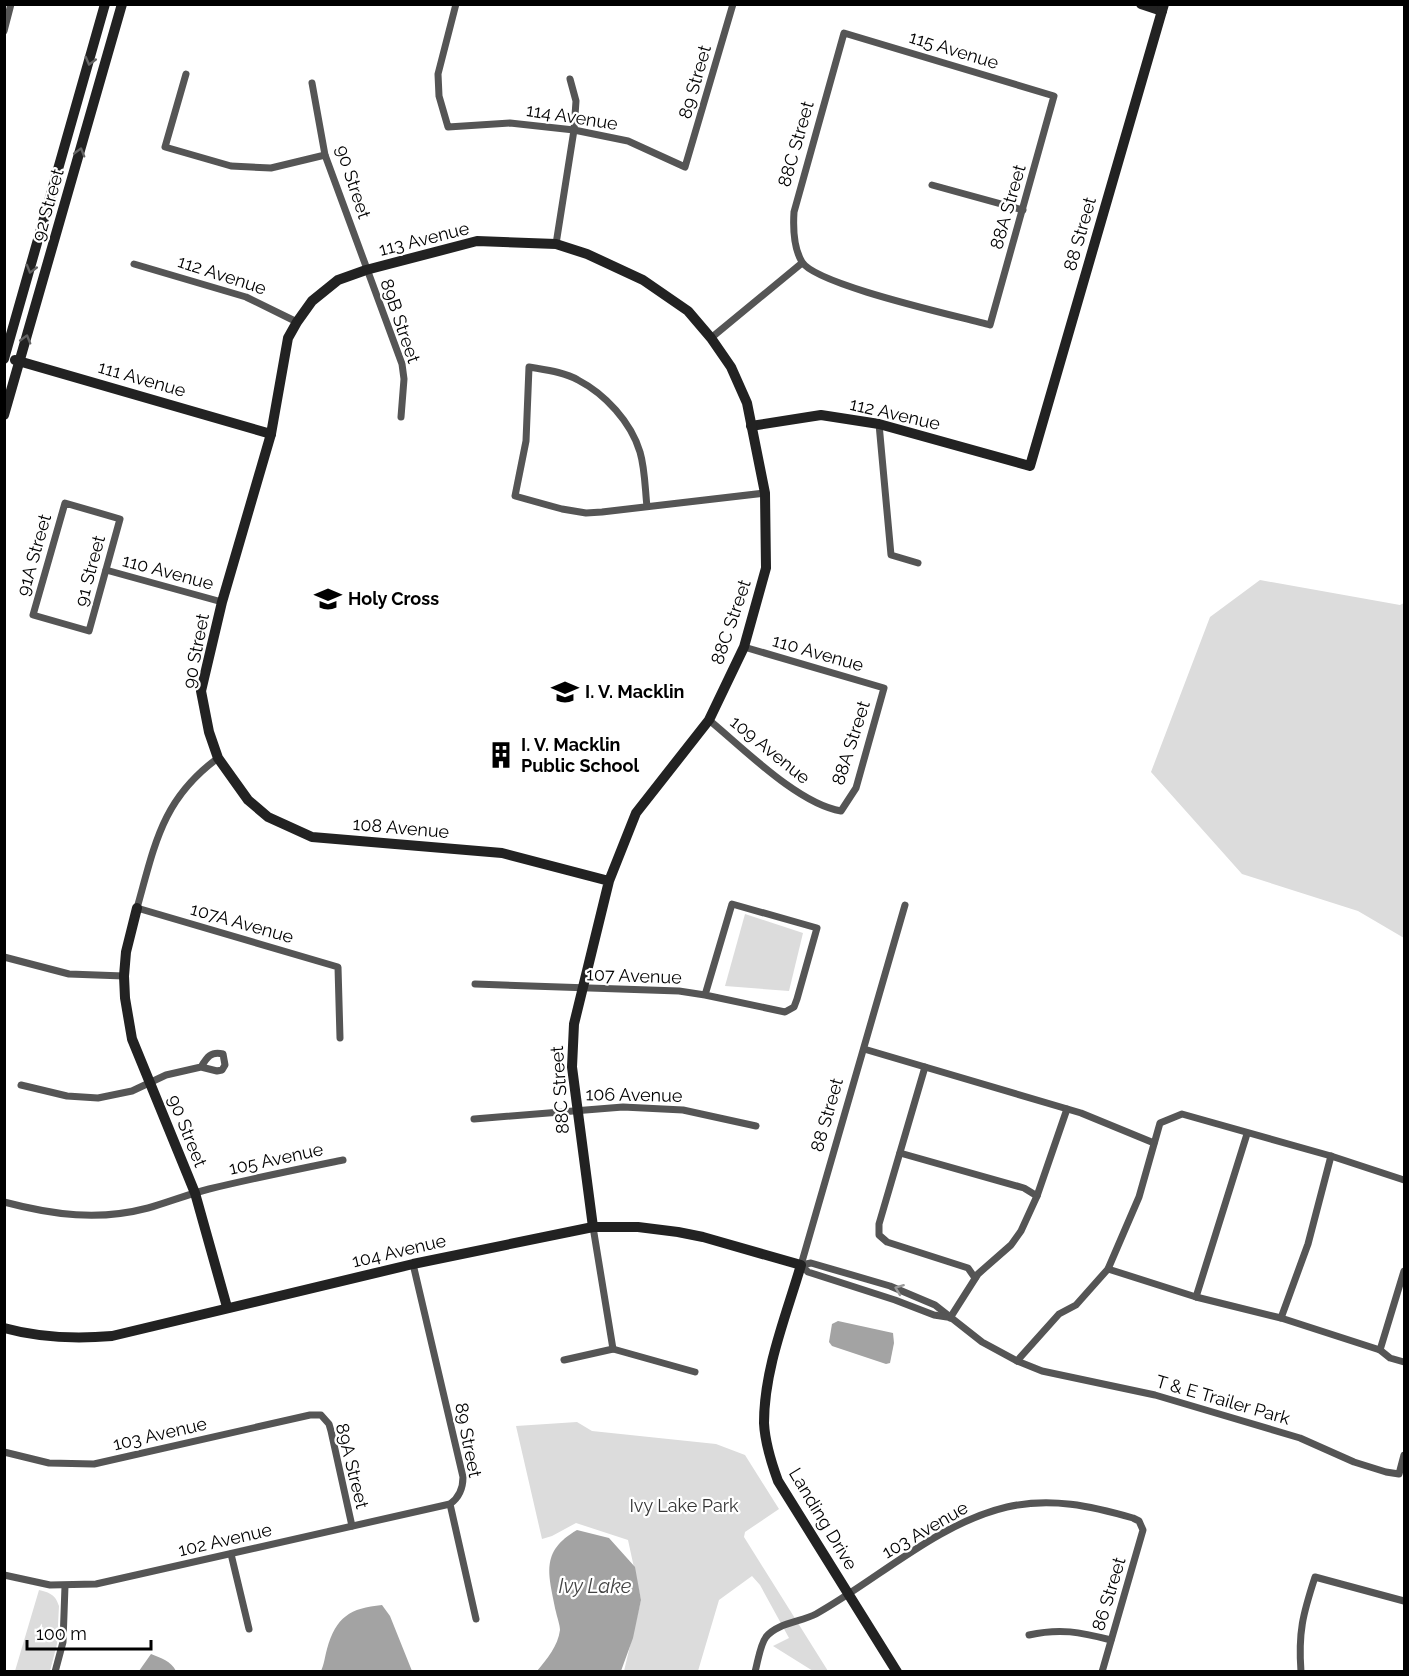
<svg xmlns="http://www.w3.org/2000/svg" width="1409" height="1676" viewBox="0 0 1409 1676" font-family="Raleway,sans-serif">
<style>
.green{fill:#dcdcdc}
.water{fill:#a3a3a3}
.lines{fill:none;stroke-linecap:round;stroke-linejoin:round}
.street{stroke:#555;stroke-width:7}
.secondary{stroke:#222;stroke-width:10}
.oneway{stroke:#646464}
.oneway2{stroke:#999}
.labels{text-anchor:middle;stroke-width:4.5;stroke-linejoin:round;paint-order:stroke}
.street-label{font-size:18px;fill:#000;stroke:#fff}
.poi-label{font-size:18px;font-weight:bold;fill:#000;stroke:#fff;text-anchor:start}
.park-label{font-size:18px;fill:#333;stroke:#fff}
.water-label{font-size:20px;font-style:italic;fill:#444;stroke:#fff}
</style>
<rect width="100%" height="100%" fill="#fff"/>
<g class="green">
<polygon points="1260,580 1400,605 1404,603 1404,938 1358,911 1242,874 1151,772 1210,617"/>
<polygon points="745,914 803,933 789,991 725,986"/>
<polygon points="577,1422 592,1431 716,1444 745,1455 779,1509 745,1532 744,1537 828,1671 813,1671 773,1646 789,1638 760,1585 752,1576 719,1600 698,1671 624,1671 641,1600 628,1540 576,1523 552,1536 542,1539 516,1426"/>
<path d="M 39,1590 C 50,1593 55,1594 59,1606 L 57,1644 L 50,1671 L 15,1671 Z"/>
</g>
<g class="water">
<polygon points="838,1321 893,1333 894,1343 890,1363 886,1364 832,1346 829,1342 832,1324"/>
<path d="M 577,1530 L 609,1538 L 635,1567 L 641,1600 L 633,1638 L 621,1671 L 537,1671 C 547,1659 558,1646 560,1630 C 560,1625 557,1617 556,1612 C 549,1575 539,1552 577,1530 Z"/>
<path d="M 382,1605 L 390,1616 L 412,1671 L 321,1671 C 324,1665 325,1656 327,1649 C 336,1617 350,1608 382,1605 Z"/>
<path d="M 151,1654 C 161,1658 171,1661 176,1671 L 139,1671 Z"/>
</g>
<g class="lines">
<g class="street">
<polyline points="456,4 438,74 439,96 448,127 510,123 574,130 628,141 685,167 733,4"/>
<polyline points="4,31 11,4"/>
<path d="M 844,33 L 1054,96 L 990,325 C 958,316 816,285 802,262 C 793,247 793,228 794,212 Z"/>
<polyline points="186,74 165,147 231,166 271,168 325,155"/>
<polyline points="312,83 325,155 402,364 404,379 401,417"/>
<polyline points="932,185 1023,210"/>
<polyline points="556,244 574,130 576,101 570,79"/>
<polyline points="134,264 246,297 297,322"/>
<polyline points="711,338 802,263"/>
<polyline points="879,424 891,555 918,563"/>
<polygon points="65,503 120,519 89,631 33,615"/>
<path d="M 647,507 C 645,488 645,469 640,452 C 631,422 605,394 578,380 C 564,372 546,370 529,367 L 526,441 L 515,496 L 562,509 L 586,513 L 602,512 L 765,493"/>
<polyline points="106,570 222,602"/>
<path d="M 709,720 C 743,748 798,804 841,811 L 856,788 L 884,688 L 744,647"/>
<path d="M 218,758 C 162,799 155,844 137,908 L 338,967 L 340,1038"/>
<polyline points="4,957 69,974 124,976"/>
<polyline points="475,984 679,991 705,995 785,1012 794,1007 797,999 817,928 732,904 705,995"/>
<polyline points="864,1049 1081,1113 1154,1143"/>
<polyline points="925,1067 879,1224 879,1235 887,1242 968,1268 975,1278"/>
<path d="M 21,1085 L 67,1096 L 98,1098 L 132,1091 L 166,1075 L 201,1067 L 217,1071 L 222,1070 L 225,1065 L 223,1054 C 211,1051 207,1057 201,1067"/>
<polyline points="474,1119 623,1107 683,1110 756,1126"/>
<polyline points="900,1153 1024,1188 1037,1196"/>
<path d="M 4,1202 C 53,1215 99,1221 148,1208 C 169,1202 189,1194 209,1189 C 254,1178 299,1169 343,1160"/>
<polyline points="593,1227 613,1349"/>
<polyline points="801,1265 811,1263 890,1286 935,1305 982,1342 1017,1361 1042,1371 1155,1395 1300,1438 1354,1462 1386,1472 1399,1474 1404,1455"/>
<polyline points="801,1265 905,905"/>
<polyline points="801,1265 808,1272 895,1300 934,1315 947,1317"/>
<polyline points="1108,1269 1196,1297 1281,1318 1380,1350 1390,1358 1404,1362"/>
<polyline points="1196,1297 1247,1134"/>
<polyline points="950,1318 978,1274 1011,1245 1021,1231 1037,1196 1067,1109"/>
<polyline points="1281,1318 1308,1244 1331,1156"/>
<polyline points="1380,1350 1404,1271"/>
<polyline points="564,1360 613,1349 695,1372"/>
<polyline points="1017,1361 1059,1314 1076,1305 1108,1269 1139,1197 1160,1123 1182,1114 1331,1156 1404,1180"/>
<polyline points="4,1452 49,1463 94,1464 310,1415 321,1415 329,1424 331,1431 352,1526"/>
<polyline points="450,1504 476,1619"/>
<polyline points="231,1554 249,1629"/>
<path d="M 4,1575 L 50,1585 L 96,1584 L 450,1504 C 460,1497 463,1488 463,1477 L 413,1264"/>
<path d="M 1029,1635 C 1060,1628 1080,1632 1111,1640"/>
<polyline points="55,1672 63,1642 65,1586"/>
<path d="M 755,1672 C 758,1661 760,1645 766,1637 C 777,1623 801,1622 816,1614 C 877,1580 938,1523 1007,1507 C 1051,1497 1091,1506 1133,1518 L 1139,1521 L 1143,1530 L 1102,1672"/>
<path d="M 1301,1672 C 1298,1632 1303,1614 1315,1577 L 1404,1601"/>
</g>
<g class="secondary">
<polyline points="1141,4 1162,11"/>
<polyline points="4,359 105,4"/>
<polyline points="15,360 271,434"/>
<polyline points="4,415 122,4"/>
<polyline points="751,426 821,415 879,424 1030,466 1164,4"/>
<polyline points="137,908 126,952 124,976 125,998 132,1039 195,1193 227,1307"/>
<polyline points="593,1227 572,1067 574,1024 609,881 636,813 709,720 744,647 766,568 765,493 747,403 731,367 711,338 688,311 643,280 587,254 556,244 477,241 366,270 338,280 312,301 297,322 288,338 271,434 222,602 201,691 209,732 218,758 248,800 268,817 312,837 502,853 609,881"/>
<path d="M 4,1328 C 40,1338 76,1339 112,1336 L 413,1264 L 593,1227 L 638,1227 L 678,1232 L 703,1237 L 801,1265 C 786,1316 764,1369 764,1423 C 765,1443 771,1462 778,1481 L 897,1672"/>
</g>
</g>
<defs><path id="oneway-chevron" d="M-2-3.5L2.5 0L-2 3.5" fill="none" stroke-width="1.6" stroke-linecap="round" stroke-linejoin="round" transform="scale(1.5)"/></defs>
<g class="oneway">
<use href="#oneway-chevron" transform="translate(90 61) rotate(105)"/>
<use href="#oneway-chevron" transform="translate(80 152) rotate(-74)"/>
<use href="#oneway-chevron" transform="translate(31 269) rotate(106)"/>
<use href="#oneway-chevron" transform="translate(26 339) rotate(-74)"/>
</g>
<use class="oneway2" href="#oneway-chevron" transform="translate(899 1289) rotate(-159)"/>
<defs>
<symbol id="school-bare" viewBox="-9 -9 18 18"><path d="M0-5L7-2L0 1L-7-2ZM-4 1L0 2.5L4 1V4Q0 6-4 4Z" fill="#000" stroke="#fff" stroke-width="2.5" paint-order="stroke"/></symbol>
<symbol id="building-bare" viewBox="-9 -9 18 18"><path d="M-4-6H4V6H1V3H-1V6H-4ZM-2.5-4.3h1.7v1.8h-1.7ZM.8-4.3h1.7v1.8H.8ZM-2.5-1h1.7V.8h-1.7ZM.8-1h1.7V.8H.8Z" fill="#000" stroke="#fff" stroke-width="2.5" paint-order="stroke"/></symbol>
</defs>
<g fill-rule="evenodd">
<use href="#school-bare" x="309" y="580" width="38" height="38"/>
<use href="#school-bare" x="546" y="673" width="38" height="38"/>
<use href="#building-bare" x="482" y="736" width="38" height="38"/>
</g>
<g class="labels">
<g class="street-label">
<text transform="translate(954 50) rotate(17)" y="6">115 Avenue</text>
<text transform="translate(695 82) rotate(-74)" y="6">89 Street</text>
<text transform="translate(572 117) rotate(9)" y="6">114 Avenue</text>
<text transform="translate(796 144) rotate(-74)" y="6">88C Street</text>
<text transform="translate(353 182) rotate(72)" y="6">90 Street</text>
<text transform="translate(48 205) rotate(-74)" y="6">92 Street</text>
<text transform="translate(1008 207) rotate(-74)" y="6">88A Street</text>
<text transform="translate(1080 234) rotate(-74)" y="6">88 Street</text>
<text transform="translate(424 239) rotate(-14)" y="6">113 Avenue</text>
<text transform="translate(222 275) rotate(18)" y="6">112 Avenue</text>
<text transform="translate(400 321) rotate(71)" y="6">89B Street</text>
<text transform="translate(142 379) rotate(16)" y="6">111 Avenue</text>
<text transform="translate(895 414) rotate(13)" y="6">112 Avenue</text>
<text transform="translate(34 555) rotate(-74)" y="6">91A Street</text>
<text transform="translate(90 571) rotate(-75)" y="6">91 Street</text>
<text transform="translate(168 572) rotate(15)" y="6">110 Avenue</text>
<text transform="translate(731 622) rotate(-71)" y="6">88C Street</text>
<text transform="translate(196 651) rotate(-79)" y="6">90 Street</text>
<text transform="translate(818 653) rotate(16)" y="6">110 Avenue</text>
<text transform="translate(851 743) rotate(-72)" y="6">88A Street</text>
<text transform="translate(770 750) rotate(39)" y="6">109 Avenue</text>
<text transform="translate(401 828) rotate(5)" y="6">108 Avenue</text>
<text transform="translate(242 923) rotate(16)" y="6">107A Avenue</text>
<text transform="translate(634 976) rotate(2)" y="6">107 Avenue</text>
<text transform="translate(560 1090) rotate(-94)" y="6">88C Street</text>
<text transform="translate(634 1095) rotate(1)" y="6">106 Avenue</text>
<text transform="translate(827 1115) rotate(-74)" y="6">88 Street</text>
<text transform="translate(187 1131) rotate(68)" y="6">90 Street</text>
<text transform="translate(276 1159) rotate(-12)" y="6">105 Avenue</text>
<text transform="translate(399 1251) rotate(-13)" y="6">104 Avenue</text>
<text transform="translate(1223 1400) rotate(16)" y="6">T &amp; E Trailer Park</text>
<text transform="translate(160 1434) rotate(-13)" y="6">103 Avenue</text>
<text transform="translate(468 1440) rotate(79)" y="6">89 Street</text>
<text transform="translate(352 1466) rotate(76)" y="6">89A Street</text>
<text transform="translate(823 1519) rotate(59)" y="6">Landing Drive</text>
<text transform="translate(925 1530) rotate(-30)" y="6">103 Avenue</text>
<text transform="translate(225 1540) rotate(-13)" y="6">102 Avenue</text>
<text transform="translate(1109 1594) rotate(-73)" y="6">86 Street</text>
</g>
<g class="poi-label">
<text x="348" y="605">Holy Cross</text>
<text x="585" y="698">I. V. Macklin</text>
<text x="521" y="751">I. V. Macklin<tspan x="521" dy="21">Public School</tspan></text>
</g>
<g class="park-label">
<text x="684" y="1512">Ivy Lake Park</text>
</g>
<g class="water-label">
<text x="595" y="1593">Ivy Lake</text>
</g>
</g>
<rect width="1409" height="1676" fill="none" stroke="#000000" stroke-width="12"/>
<path d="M27 1640v9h124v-9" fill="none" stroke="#000000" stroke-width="3"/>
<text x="36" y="1640" font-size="18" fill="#000000" stroke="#ffffff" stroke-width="4.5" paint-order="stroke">100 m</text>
</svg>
